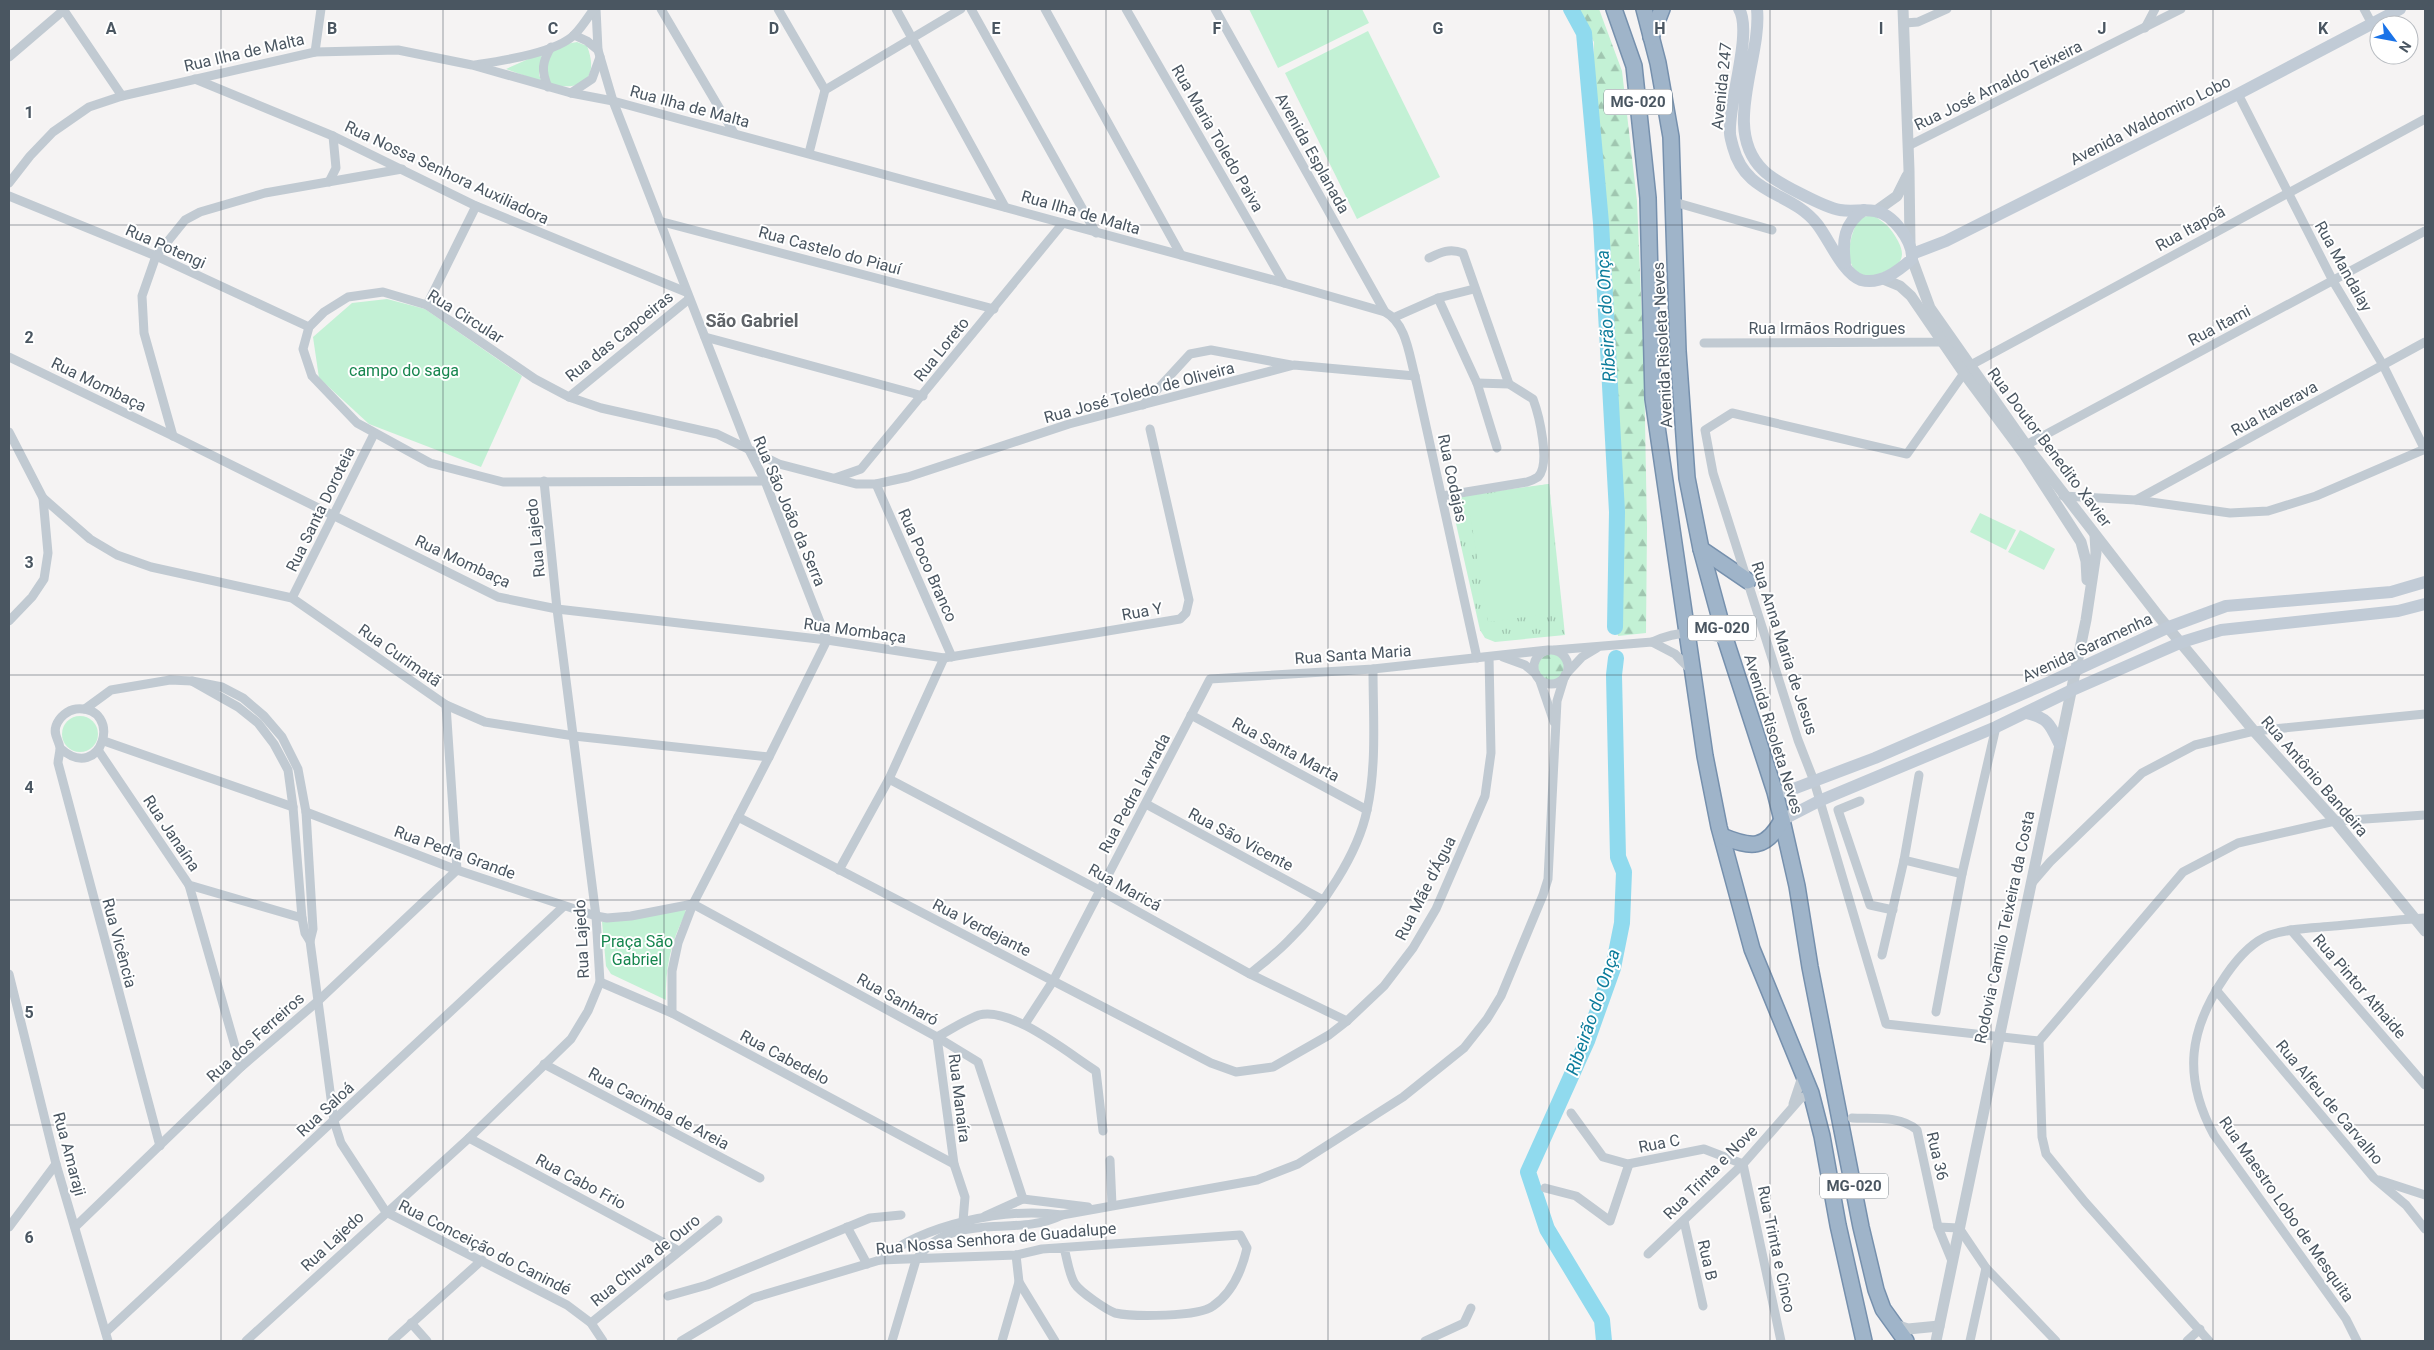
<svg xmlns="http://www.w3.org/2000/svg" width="2434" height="1350" viewBox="0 0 2434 1350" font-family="Roboto,sans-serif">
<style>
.grass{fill:url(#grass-tufts)}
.forest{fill:url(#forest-firs)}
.green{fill:#c3f1d5}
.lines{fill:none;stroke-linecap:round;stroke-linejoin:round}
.river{stroke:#90daee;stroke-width:16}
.trunk-casing{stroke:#7690ad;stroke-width:18}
.minor{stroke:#c1cad2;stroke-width:9}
.tertiary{stroke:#c1cad2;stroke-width:11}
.secondary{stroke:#c1cbd6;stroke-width:12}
.trunk{stroke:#9fb4c9;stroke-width:15}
.grid{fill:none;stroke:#4a5661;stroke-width:1;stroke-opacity:0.55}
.labels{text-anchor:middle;stroke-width:4;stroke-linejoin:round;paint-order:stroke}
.shield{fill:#fff;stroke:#808990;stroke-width:1}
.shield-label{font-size:15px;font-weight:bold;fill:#4a5661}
.street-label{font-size:16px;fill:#4a5661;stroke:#fff}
.park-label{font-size:16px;fill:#17864f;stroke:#fff}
.water-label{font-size:18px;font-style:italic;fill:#0c7c9b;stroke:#fff}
.neighbourhood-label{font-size:18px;font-weight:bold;fill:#5f6368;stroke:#fff}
.grid-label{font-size:16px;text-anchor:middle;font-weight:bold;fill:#4a5661;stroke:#fff;stroke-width:4;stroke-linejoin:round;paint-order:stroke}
</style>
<defs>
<pattern id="grass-tufts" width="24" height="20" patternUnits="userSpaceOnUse" patternTransform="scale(1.25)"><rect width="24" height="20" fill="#c3f1d5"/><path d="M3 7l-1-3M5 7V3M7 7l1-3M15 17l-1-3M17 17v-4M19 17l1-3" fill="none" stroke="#a0c6b0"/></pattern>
<pattern id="forest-firs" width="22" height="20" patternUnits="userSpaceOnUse" patternTransform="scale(1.25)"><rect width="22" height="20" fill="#c3f1d5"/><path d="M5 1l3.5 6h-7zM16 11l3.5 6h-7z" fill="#a0c6b0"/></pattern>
</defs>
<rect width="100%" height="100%" fill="#f5f3f3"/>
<polygon class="grass" points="1549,484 1565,635 1495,642 1485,638 1480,630 1450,497"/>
<g class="forest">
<polygon points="1575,9 1599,9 1622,71 1637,201 1644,367 1647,528 1646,633 1618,636 1619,547 1613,375 1604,214 1593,81 1594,42"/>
<circle cx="1551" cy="667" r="13"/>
</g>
<g class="green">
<polygon points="1249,9 1362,9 1369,23 1278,68"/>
<polygon points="1368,31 1440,177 1357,219 1285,73"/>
<path d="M 577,42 L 587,46 C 600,79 581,92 549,84 C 544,56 547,47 577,42 Z"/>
<polygon points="542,53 539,75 542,82 506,69"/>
<path d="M 1872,215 C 1885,222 1891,228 1898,241 C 1907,258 1900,266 1884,272 C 1877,275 1869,278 1861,275 C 1841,264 1851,233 1859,218 Z"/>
<polygon points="387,299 425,309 522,376 481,467 369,424 319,378 313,337 352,303"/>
<polygon points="1549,484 1561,612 1488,622 1467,497"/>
<polygon points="1980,513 2016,530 2006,550 1970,532"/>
<polygon points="2020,530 2055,549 2044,570 2008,552"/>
<circle cx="80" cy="734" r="18"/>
<path d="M 685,908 L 686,913 C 671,940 665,969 666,1000 L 611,974 L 606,966 L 602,922 Z"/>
</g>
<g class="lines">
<g class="river">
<polyline points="1571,9 1584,33 1601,223 1617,512 1615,627"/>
<polyline points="1604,1341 1602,1320 1547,1229 1528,1172 1587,1041 1613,968 1622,923 1624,872 1618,857 1614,675 1616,658"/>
</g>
<defs>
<g id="trunk">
<polyline points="1614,9 1634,66 1648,198 1653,399 1705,756 1719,827 1752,949 1811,1093 1822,1136 1838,1225 1864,1341"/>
<polyline points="1644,9 1658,63 1671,137 1678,351 1687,478 1701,549 1726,641 1775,792 1782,820 1797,886 1810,967 1861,1227 1876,1290 1883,1309 1906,1341"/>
<polyline points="1651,37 1662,9"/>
<polyline points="1701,549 1748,581"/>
<path d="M 1722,836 C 1751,848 1766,850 1782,820"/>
</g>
</defs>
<use href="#trunk" class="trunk-casing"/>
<g class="minor">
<polyline points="63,9 122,96"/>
<polyline points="596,9 598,50 613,101 748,448 765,481 827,640 769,757 693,904 678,943 672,971 672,1013"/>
<polyline points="661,9 734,133"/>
<polyline points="778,9 825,90 809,153"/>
<polyline points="896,9 1005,207"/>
<polyline points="971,9 1096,233"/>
<polyline points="1045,9 1181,255"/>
<polyline points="1126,9 1284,283"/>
<polyline points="1215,9 1385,312"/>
<polyline points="2364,9 2372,24"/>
<polyline points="1905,23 1918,22 1947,9"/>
<polyline points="2145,28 2155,9"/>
<polyline points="574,35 587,41 598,50"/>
<polyline points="315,52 321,9"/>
<polyline points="9,57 65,9"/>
<path d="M 475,65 C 500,61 557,53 575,34 C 582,27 588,17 594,9"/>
<polyline points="195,79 333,136 476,206 686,292"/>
<path d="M 548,87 C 541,71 542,62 551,47"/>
<polyline points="825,90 961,9"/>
<polyline points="571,93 592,79 600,57"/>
<polyline points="2238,94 2333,281 2383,365 2425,450"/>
<polyline points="1908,146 2181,9"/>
<polyline points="329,182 336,168 333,136"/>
<path d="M 9,183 L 30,156 L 53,132 L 89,107 L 122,96 L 315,52 L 398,50 L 472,65 L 571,93 L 613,101 L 1284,283 L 1385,312 C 1406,323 1409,354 1415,376 L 1477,658"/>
<polyline points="9,196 156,256 309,327"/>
<polyline points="1674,202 1772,230"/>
<polyline points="659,221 994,309"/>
<path d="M 1429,258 C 1441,252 1450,248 1463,253 L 1509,384"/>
<polyline points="1438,298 1477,383 1497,448"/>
<polyline points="427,305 476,206"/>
<polyline points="1395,317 1438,298 1474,289"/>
<polyline points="705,337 923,396"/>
<polyline points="1704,343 1942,342 1947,339"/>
<polyline points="9,357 173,436 498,597 557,609 827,640 944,658 1180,619 1186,613 1189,600 1150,429"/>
<polyline points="569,397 689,299"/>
<polyline points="1143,405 1190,354 1211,350 1291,365"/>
<polyline points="9,432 43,498 48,553 44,579 32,597 9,621"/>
<polyline points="173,436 144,333 142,296 156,256 185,220 200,212 265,193 402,169"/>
<polyline points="2026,445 2425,231"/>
<polyline points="835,478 861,469 1063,223"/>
<polyline points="765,481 503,482 430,463 357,423 312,376 303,349 309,327 324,312 348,297 383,292 427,305 535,379 569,397 601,408 717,434 779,464 856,484 876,484 908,477 1069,424 1294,365 1415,376"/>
<polyline points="876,484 952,657"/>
<path d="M 1442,496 L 1527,482 C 1530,481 1535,479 1538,477 C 1551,464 1539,415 1533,399 L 1509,384 L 1477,383"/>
<polyline points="2063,496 2136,500 2230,513 2268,511 2316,496 2425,449"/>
<polyline points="43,498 90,539 117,555 151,567 292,598 446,705 485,722 574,736 769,757"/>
<polyline points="2136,500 2425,342"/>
<polyline points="292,598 374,434"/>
<path d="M 1652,642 C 1676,631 1702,630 1726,641"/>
<polyline points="1554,650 1652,642 1675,654 1691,670"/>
<circle cx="1551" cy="667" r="17"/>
<polyline points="1503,657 1525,665 1536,674"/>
<polyline points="1567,673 1582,657 1597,648"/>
<polyline points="1539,678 1554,722"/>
<polyline points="192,681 238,707 258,723 274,744 288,770 293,807 302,918 305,933 310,941 334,1121 341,1143 386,1212 567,1305 591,1323 603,1341"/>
<polyline points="85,709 111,690 170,680 192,681 222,687 243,698 264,716 282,737 298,769 306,812 313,929 310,941"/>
<polyline points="1191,715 1367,810"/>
<polyline points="104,741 293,807"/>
<path d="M 60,748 C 102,786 125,705 76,709 C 68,710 59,717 56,726 C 53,735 59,740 60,748 C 60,753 58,759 58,763 L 160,1146"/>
<polyline points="98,750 189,885 302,918"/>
<polyline points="889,779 1099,890 1250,974 1347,1021"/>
<polyline points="1860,801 1838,810 1870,905 1893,910"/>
<polyline points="1146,804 1323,900"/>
<polyline points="306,812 457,870 596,916 607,918 631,916 693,904 937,1037 978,1062 1023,1199"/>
<polyline points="738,817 1211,1063 1236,1072 1273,1067 1329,1035 1347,1021 1384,986 1413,948 1436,909 1485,796 1491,753 1489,657"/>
<polyline points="1904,860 1962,874"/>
<polyline points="839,870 889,779 944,658"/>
<polyline points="2031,884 2050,862 2142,773 2195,745 2254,731 2425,714"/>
<polyline points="189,885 241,1067"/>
<polyline points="2291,930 2425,1085"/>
<polyline points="1882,955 1904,860 1919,775"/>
<polyline points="9,974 56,1164 108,1341"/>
<path d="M 1250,974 C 1263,963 1278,952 1290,939 C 1322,908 1358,854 1367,810 C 1377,765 1373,715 1373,669"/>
<polyline points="600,982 672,1013 954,1164"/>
<polyline points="2216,990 2374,1178 2406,1205 2425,1229"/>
<polyline points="1936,1012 1962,874 1996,727"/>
<polyline points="1025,1024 1053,981 1210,679 1373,669 1548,650"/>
<polyline points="2039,1041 1886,1024 1814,781 1798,740 1713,473 1705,430 1732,413 1907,454 1969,366 2425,119"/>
<polyline points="544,1064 760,1178"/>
<polyline points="1793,1104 1803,1074"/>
<polyline points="1571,1113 1603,1157 1628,1164 1704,1149 1743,1164 1781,1341"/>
<path d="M 1852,1118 C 1873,1119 1900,1115 1917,1130 L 1938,1227 L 1952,1261"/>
<polyline points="469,1138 679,1251"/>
<polyline points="1110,1160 1112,1205"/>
<polyline points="2379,1180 2425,1195"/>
<polyline points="1545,1188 1576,1196 1610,1221 1629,1164"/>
<polyline points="985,1216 1023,1199 1088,1207"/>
<path d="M 963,1221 L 965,1197 L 954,1164 L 937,1037 C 950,1030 965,1020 979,1015 C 1011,1006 1069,1054 1096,1071 L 1103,1131"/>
<polyline points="1684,1221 1703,1306"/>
<polyline points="9,1227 56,1164"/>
<polyline points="75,1227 241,1067 318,1001 457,870 446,705"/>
<polyline points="847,1227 867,1264"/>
<polyline points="1938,1227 1959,1228 1986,1268 2056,1341"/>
<polyline points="1648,1254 1743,1164 1800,1099 1811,1093"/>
<polyline points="1016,1255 1019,1282 1055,1341"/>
<path d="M 880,1260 C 924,1224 1006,1207 1062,1215"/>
<polyline points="668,1296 707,1285 870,1218 901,1215"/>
<polyline points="411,1323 427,1341"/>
<polyline points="591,1323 718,1220"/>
<polyline points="106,1332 564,906"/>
<polyline points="246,1341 469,1138 571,1039 588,1011 600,982 596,916 557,609 544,481"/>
<polyline points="392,1341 482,1260"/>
<path d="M 681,1341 L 753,1298 L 880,1260 L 1016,1255 L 1042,1249 L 1240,1235 L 1247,1248 C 1242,1270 1232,1293 1213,1306 C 1199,1317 1133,1317 1115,1313 C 1107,1310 1080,1292 1075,1284 C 1069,1275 1067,1258 1064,1248"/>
<path d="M 892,1341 L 916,1260 C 953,1208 1015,1239 1062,1215 L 1257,1180 L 1298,1164 L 1403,1097 L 1464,1048 L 1487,1019 L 1501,996 L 1543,895 L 1548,879 L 1557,701 L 1565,675"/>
<polyline points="1002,1341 1019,1282"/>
<polyline points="1425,1341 1464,1323 1471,1308"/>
<polyline points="1970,1341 1986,1268"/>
<polyline points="2187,1341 2200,1329"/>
<polyline points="2209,1341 2085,1202 2046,1154 2042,1137 2039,1041 2183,872 2238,843 2335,821 2425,815"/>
<path d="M 2357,1341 L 2346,1319 L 2214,1135 C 2182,1076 2189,1029 2226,975 C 2237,959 2251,942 2270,935 C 2291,928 2313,928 2334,926 C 2365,923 2395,920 2425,918"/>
</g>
<g class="tertiary">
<polyline points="1903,9 1909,170 1910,245"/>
<polyline points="1876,211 1897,196 1907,176"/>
<polyline points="1912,259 1930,308 2026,445 2160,618 2254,731 2335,821 2425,931"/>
<polyline points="1883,279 1900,286 1911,296 1963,372 2024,454 2081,542 2086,561 2087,580"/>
<polyline points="1892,1324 1908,1329 1939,1326"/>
<polyline points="1936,1341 2086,620 2096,553 2095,535"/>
</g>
<g class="secondary">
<path d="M 1739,9 C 1753,32 1728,103 1730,133 C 1730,137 1732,143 1733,147 C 1746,196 1791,191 1817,224 C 1829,239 1843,274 1861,280 C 1881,285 1898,271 1912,259 C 1913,241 1893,214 1875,211 C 1863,209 1852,212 1840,210 C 1826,208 1773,181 1763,170 C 1721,129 1762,59 1757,9"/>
<polyline points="1912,254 1946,241 2238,94 2400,9"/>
<path d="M 1845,263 C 1842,241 1844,223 1864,210"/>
<path d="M 2026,713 C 2048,718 2050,724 2059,743"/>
<polyline points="1775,792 1788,791 1875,758 2050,682 2169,627 2226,606 2391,592 2425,582"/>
<polyline points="1782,820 1819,801 1996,727 2070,691 2182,642 2221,630 2398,611 2425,604"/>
</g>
<use href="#trunk" class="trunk"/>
</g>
<path class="grid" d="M 221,9 L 221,1341M 443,9 L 443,1341M 664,9 L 664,1341M 885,9 L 885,1341M 1106,9 L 1106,1341M 1328,9 L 1328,1341M 1549,9 L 1549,1341M 1770,9 L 1770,1341M 1991,9 L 1991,1341M 2213,9 L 2213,1341M 9,225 L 2425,225M 9,450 L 2425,450M 9,675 L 2425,675M 9,900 L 2425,900M 9,1125 L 2425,1125"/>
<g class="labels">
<g class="shield">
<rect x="1604" y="89.5" width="68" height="25" rx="4"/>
<rect x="1688" y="615.5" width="68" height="25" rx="4"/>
<rect x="1820" y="1173.5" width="68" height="25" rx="4"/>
</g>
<g class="shield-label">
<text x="1638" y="107">MG-020</text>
<text x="1722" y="633">MG-020</text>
<text x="1854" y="1191">MG-020</text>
</g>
<g class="street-label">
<text transform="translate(244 52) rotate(-13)" y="6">Rua Ilha de Malta</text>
<text transform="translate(1998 85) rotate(-26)" y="6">Rua José Arnaldo Teixeira</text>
<text transform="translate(1721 86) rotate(-84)" y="6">Avenida 247</text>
<text transform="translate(690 106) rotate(15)" y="6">Rua Ilha de Malta</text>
<text transform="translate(2150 120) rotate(-27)" y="6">Avenida Waldomiro Lobo</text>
<text transform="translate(1218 138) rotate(60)" y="6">Rua Maria Toledo Paiva</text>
<text transform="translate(1313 153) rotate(61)" y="6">Avenida Esplanada</text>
<text transform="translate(447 172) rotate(25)" y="6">Rua Nossa Senhora Auxiliadora</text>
<text transform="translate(1081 212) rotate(16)" y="6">Rua Ilha de Malta</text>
<text transform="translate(2190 228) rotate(-29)" y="6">Rua Itapoã</text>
<text transform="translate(166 246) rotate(24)" y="6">Rua Potengi</text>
<text transform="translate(830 250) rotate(15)" y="6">Rua Castelo do Piauí</text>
<text transform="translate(2344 266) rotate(61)" y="6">Rua Mandalay</text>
<text transform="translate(466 316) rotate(32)" y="6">Rua Circular</text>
<text transform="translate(2219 325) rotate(-28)" y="6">Rua Itami</text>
<text x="1827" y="334">Rua Irmãos Rodrigues</text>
<text transform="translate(619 336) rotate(-39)" y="6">Rua das Capoeiras</text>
<text transform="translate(1662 345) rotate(-93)" y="6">Avenida Risoleta Neves</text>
<text transform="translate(941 349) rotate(-51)" y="6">Rua Loreto</text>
<text transform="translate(99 384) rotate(26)" y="6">Rua Mombaça</text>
<text transform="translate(1139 392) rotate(-15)" y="6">Rua José Toledo de Oliveira</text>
<text transform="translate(2274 408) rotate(-29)" y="6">Rua Itaverava</text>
<text transform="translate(2050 447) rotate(53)" y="6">Rua Doutor Benedito Xavier</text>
<text transform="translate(1453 478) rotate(78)" y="6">Rua Codajas</text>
<text transform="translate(320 509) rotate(-64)" y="6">Rua Santa Doroteia</text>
<text transform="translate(790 511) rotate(67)" y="6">Rua São João da Serra</text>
<text transform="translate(535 538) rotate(-96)" y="6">Rua Lajedo</text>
<text transform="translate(463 561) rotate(25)" y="6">Rua Mombaça</text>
<text transform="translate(928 565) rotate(66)" y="6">Rua Poco Branco</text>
<text transform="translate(1142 611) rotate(-10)" y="6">Rua Y</text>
<text transform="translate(855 630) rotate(8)" y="6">Rua Mombaça</text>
<text transform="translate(2087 647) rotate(-25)" y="6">Avenida Saramenha</text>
<text transform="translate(1785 648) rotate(72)" y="6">Rua Anna Maria de Jesus</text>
<text transform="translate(1353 654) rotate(-4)" y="6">Rua Santa Maria</text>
<text transform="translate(400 655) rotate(35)" y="6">Rua Curimatã</text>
<text transform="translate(1774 734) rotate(73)" y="6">Avenida Risoleta Neves</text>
<text transform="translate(1286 749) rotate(28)" y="6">Rua Santa Marta</text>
<text transform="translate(2315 776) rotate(49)" y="6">Rua Antônio Bandeira</text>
<text transform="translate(1134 793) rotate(-62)" y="6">Rua Pedra Lavrada</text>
<text transform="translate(172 833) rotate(56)" y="6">Rua Janaína</text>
<text transform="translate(1241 839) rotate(28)" y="6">Rua São Vicente</text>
<text transform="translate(455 852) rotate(20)" y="6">Rua Pedra Grande</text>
<text transform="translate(1125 887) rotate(29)" y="6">Rua Maricá</text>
<text transform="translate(1425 888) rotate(-63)" y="6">Rua Mãe d'Água</text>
<text transform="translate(982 927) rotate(27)" y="6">Rua Verdejante</text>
<text transform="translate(2004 927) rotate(-78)" y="6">Rodovia Camilo Teixeira da Costa</text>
<text transform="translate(581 939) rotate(-93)" y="6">Rua Lajedo</text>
<text transform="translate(120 943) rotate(75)" y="6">Rua Vicência</text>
<text transform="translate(2360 986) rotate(49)" y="6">Rua Pintor Athaide</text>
<text transform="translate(898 999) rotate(29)" y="6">Rua Sanharó</text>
<text transform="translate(255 1037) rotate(-42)" y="6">Rua dos Ferreiros</text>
<text transform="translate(785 1057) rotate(28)" y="6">Rua Cabedelo</text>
<text transform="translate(960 1098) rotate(83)" y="6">Rua Manaíra</text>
<text transform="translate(2330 1102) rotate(50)" y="6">Rua Alfeu de Carvalho</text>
<text transform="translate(659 1108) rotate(28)" y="6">Rua Cacimba de Areia</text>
<text transform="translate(325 1109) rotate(-43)" y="6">Rua Saloá</text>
<text transform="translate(1659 1143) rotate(-11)" y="6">Rua C</text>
<text transform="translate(70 1154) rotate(75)" y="6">Rua Amaraji</text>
<text transform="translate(1938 1156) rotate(77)" y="6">Rua 36</text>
<text transform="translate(1710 1172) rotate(-45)" y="6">Rua Trinta e Nove</text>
<text transform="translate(581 1181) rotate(28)" y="6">Rua Cabo Frio</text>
<text transform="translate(2287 1209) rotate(55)" y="6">Rua Maestro Lobo de Mesquita</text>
<text transform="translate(996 1238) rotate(-5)" y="6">Rua Nossa Senhora de Guadalupe</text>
<text transform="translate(332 1241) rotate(-43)" y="6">Rua Lajedo</text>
<text transform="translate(485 1247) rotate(27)" y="6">Rua Conceição do Canindé</text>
<text transform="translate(1777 1249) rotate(78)" y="6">Rua Trinta e Cinco</text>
<text transform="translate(645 1260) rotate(-39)" y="6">Rua Chuva de Ouro</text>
<text transform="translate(1708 1260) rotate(77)" y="6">Rua B</text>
</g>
<g class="park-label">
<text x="404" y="376">campo do saga</text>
<text x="637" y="947">Praça São<tspan x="637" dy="18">Gabriel</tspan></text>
</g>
<g class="water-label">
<text transform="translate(1606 316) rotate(-93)" y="6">Ribeirão do Onça</text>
<text transform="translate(1593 1012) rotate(-71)" y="6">Ribeirão do Onça</text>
</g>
<g class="neighbourhood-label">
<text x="752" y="327">São Gabriel</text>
</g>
</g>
<g class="grid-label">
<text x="111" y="34">A</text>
<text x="332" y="34">B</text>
<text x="553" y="34">C</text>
<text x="774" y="34">D</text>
<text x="996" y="34">E</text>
<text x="1217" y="34">F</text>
<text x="1438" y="34">G</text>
<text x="1660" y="34">H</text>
<text x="1881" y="34">I</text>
<text x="2102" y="34">J</text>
<text x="2323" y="34">K</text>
<text x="29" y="118">1</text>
<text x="29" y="343">2</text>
<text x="29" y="568">3</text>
<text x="29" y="793">4</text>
<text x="29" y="1018">5</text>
<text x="29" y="1243">6</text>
</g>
<rect width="2434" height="1350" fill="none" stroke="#4a5661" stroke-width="20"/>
<g transform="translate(2394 40) rotate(122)"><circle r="24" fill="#ffffff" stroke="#b7bbc0"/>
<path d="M0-4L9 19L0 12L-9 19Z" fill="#1a73e8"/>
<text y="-8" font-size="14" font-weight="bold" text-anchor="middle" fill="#4a5661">N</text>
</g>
</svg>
